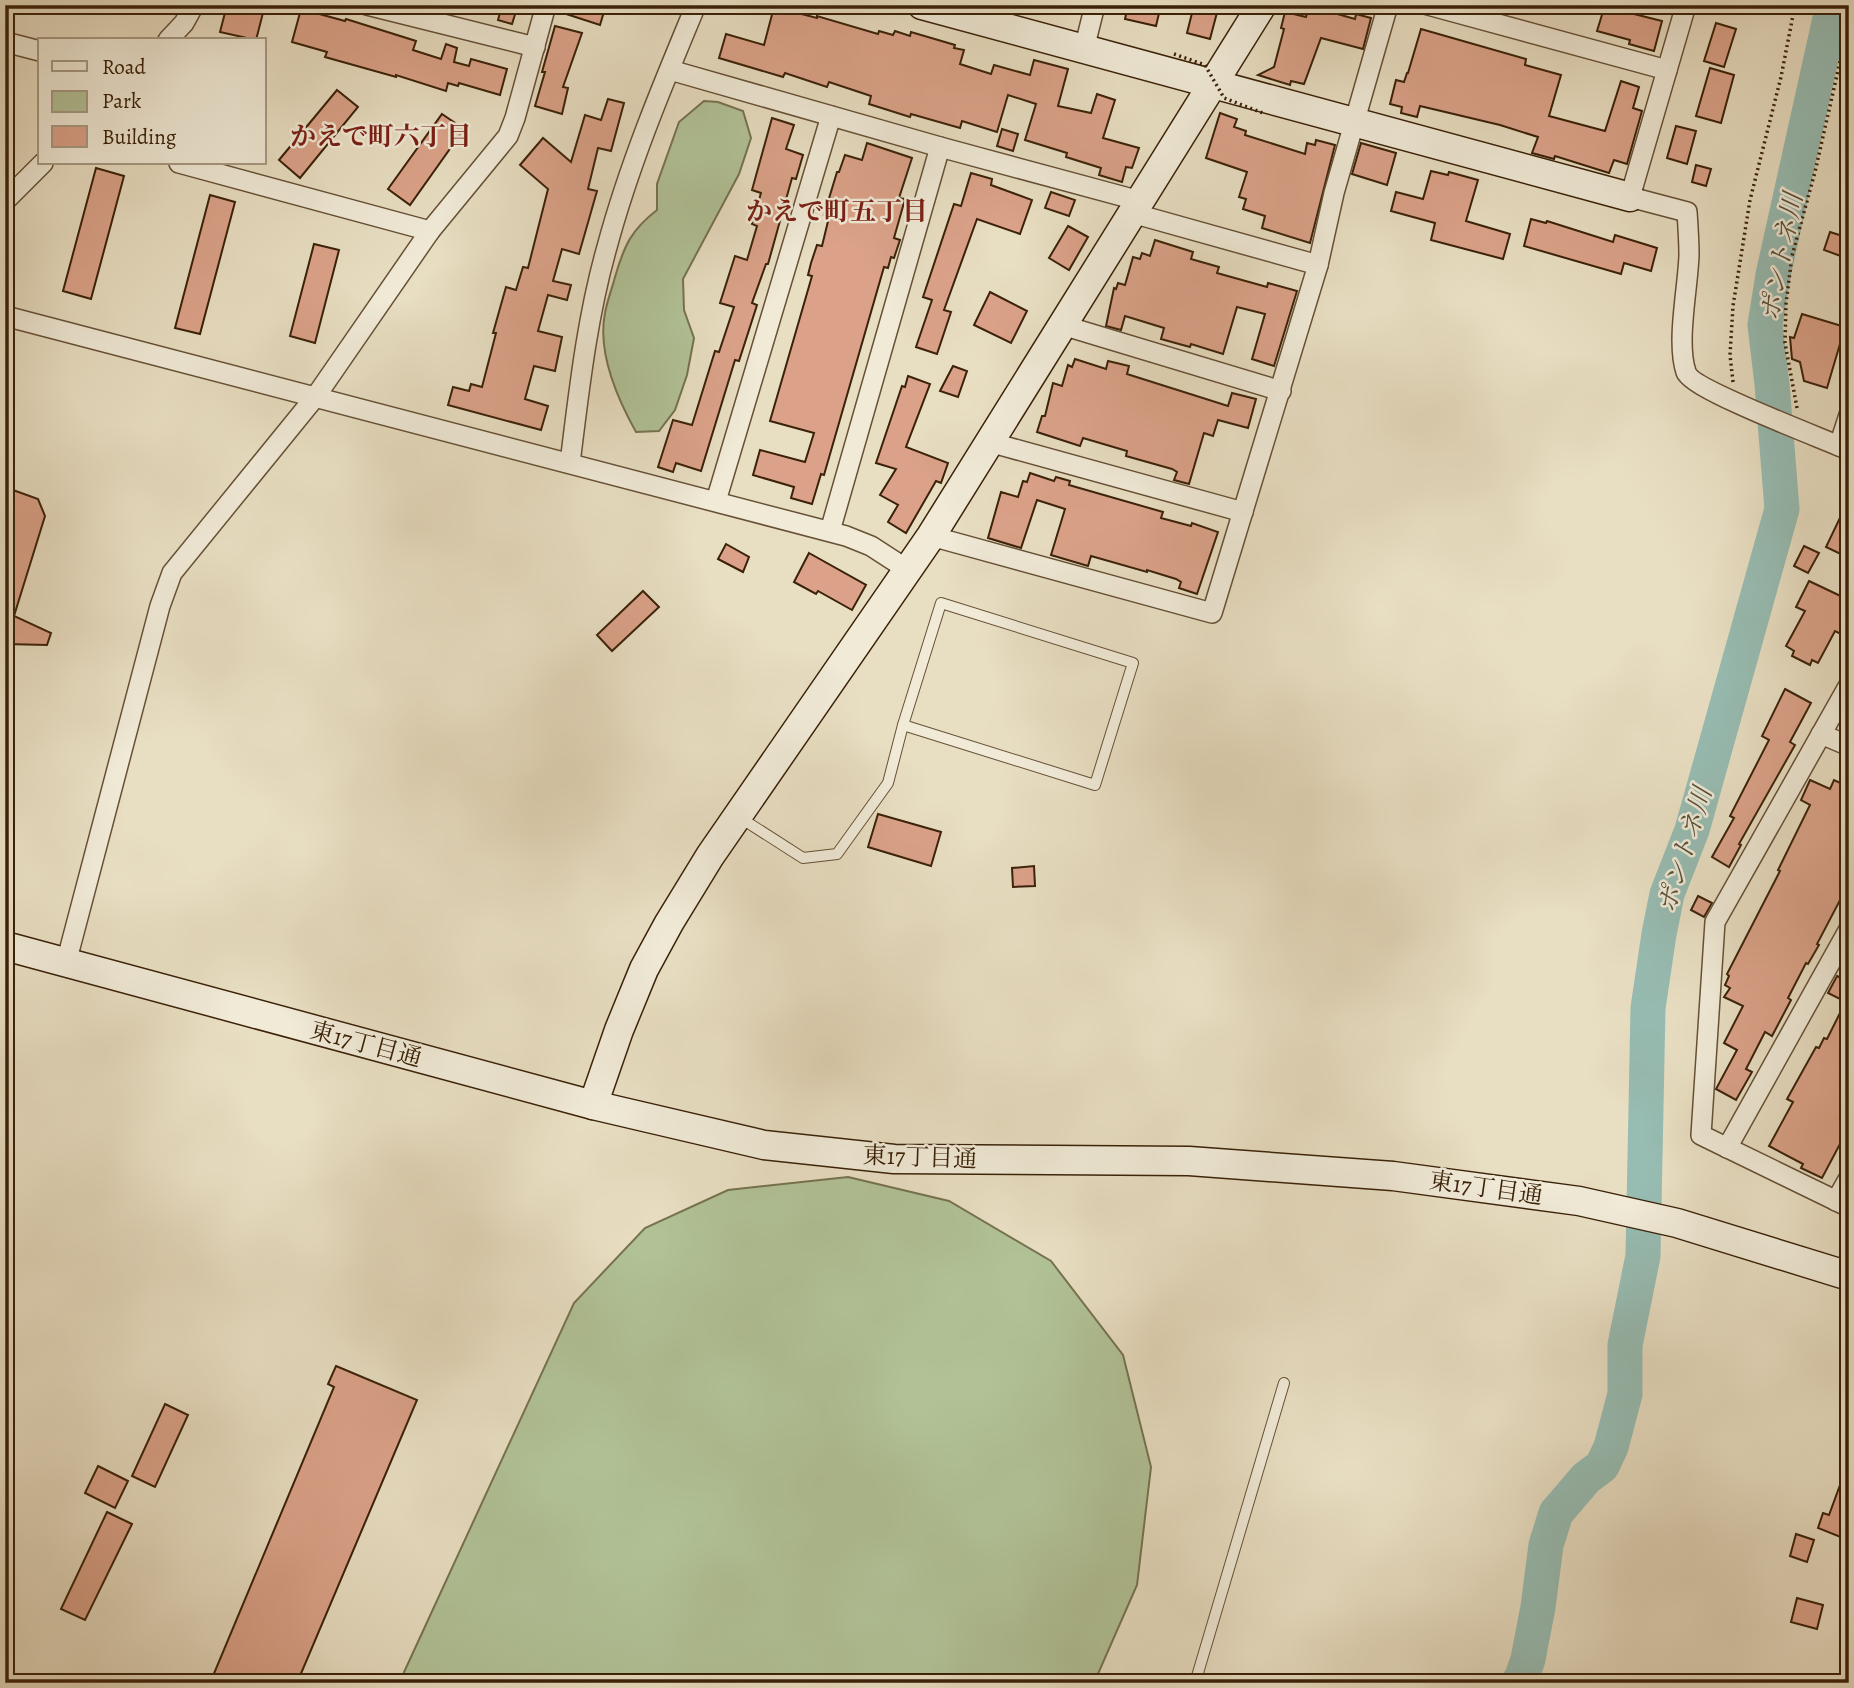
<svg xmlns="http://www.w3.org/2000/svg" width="1854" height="1688" viewBox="0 0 1854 1688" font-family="Alegreya,'Noto Serif JP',serif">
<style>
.green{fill:#b1c297;stroke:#767250;stroke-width:2}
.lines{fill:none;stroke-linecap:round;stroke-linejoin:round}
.river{stroke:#97bcb2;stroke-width:35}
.building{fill:#dba289;stroke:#3a2108;stroke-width:2}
.lane-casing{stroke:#665036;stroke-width:12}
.street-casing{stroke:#665036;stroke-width:22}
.secondary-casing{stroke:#3a2108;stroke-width:31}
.path{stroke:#3a2108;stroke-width:3.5;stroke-dasharray:2 3.5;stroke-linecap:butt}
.lane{stroke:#f0ead7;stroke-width:10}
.street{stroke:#f0ead7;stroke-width:19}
.secondary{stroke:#f0ead7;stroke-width:28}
.path-bridge{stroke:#3a2108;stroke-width:3.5;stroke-dasharray:2 3.5;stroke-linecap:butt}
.labels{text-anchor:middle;stroke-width:5;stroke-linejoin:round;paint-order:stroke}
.street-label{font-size:24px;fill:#3a2108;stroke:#f0ead7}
.neighbourhood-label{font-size:26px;font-weight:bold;fill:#7a1f14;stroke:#f0ead7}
.water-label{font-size:26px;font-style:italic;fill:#56503b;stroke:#f0ead7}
</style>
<rect width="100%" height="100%" fill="#e8dec2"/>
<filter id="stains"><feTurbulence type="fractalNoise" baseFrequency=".00286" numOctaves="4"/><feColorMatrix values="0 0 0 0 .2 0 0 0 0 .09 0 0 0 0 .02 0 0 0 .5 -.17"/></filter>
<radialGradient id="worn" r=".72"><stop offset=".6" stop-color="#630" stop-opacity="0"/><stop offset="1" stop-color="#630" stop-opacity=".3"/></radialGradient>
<g class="green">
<path d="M 704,101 L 718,102 L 743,111 L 751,138 L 739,174 L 683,279 L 684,310 L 694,338 L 687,375 L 675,410 L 659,431 L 636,432 C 617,398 597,353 605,313 C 607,301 612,289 615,277 C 624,246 631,230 657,210 L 657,184 L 679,122 Z"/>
<polygon points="848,1177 949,1201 1051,1261 1123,1355 1151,1467 1137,1585 1094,1683 399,1683 574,1303 645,1228 728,1190"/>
</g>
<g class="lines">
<polyline class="river" points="1518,1683 1522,1677 1528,1659 1538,1607 1546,1545 1556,1513 1586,1478 1602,1466 1611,1447 1625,1394 1625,1345 1643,1256 1648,1008 1659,934 1667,894 1692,830 1782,509 1772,384 1765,325 1773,275 1833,5"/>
</g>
<g class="building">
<polygon points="227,5 265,5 256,40 220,32"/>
<polygon points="502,5 518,5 512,24 498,20"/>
<polygon points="558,5 606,5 600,25 557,11"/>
<polygon points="1128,5 1161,5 1156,26 1125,19"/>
<polygon points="1194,5 1219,5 1210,39 1187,33"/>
<polygon points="1605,5 1624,5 1622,11 1662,21 1654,51 1629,44 1630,40 1597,31"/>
<polygon points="1309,6 1355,19 1356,14 1371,18 1363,49 1321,38 1304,84 1291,81 1290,85 1258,75 1274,67 1284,29 1281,28 1285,12 1306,17"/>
<polygon points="774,7 817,18 817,16 878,34 879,31 893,35 895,31 910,36 911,32 955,45 954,48 964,50 960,64 991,74 994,65 1030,75 1034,60 1068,69 1058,106 1091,113 1097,94 1115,100 1103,138 1139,148 1132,168 1126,167 1122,182 1099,175 1101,168 1066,157 1067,153 1025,140 1036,104 1008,95 997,132 962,121 960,128 911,114 910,117 869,104 871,96 829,82 827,87 785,73 783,77 719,58 726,34 764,45"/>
<polygon points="301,9 345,21 346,19 416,41 413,50 441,59 446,44 457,48 454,62 469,66 471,59 507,69 500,95 459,83 458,86 448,83 446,91 396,75 396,77 325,57 327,52 292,42"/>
<polygon points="1716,23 1736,29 1724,67 1704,61"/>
<polygon points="555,26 582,33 563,87 568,88 562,114 535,106 545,72 542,72"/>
<polygon points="1421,29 1526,59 1525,65 1561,75 1549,116 1605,131 1621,81 1639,87 1633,108 1642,111 1627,164 1614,160 1609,173 1555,156 1554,159 1532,153 1538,137 1500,125 1420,106 1417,117 1401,113 1402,107 1390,104 1396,80 1404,82 1407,73 1408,73"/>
<polygon points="1710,68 1734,75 1721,123 1696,116"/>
<polygon points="337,90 358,107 300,178 279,160"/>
<polygon points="608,99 624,103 611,151 598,148 588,189 597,191 579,254 562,249 553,281 571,285 567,300 548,295 538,331 562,337 555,371 534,366 525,399 548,406 541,430 448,405 453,387 469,391 471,384 482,387 496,333 493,333 506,287 516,290 523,267 528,268 548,189 520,165 543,138 571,162 585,115 601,120"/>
<polygon points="1220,113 1237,119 1234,127 1246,131 1245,135 1305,154 1307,143 1315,145 1316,140 1335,145 1310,243 1262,228 1265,216 1243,209 1246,199 1239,197 1247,172 1206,158"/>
<polygon points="442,114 464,129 410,205 388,189"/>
<polygon points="772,118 794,125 786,149 803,155 796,179 792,178 768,264 766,264 752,303 757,305 739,361 735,360 701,471 676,463 673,472 658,467 673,420 692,425 715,351 719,352 734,307 720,303 735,256 747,260 757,226 752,224 761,193 752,190"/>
<polygon points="1676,126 1696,131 1687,164 1667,158"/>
<polygon points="1002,129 1018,134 1013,151 997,146"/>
<polygon points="867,143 912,158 899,198 905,199 894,238 900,240 894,258 891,257 888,268 884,267 824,475 821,474 812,504 791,498 794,487 753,475 760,450 805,462 814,433 770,421 812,276 808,275 811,263 817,245 822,246 829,217 824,215 837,172 839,172 845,155 862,160"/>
<polygon points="1361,143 1396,153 1387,185 1352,174"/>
<polygon points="1696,165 1711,169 1706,186 1692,182"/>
<polygon points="96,168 124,176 91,299 63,291"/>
<polygon points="1431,171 1448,175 1449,172 1478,180 1466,221 1510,234 1503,259 1431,240 1435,223 1391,211 1396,192 1423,199"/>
<polygon points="971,173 992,179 991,185 1032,200 1020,234 977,219 944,310 951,312 937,354 916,347 932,300 923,297 954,204 961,206"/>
<polygon points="1051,192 1075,200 1069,216 1045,208"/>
<polygon points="210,195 235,202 200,334 175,328"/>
<polygon points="1531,219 1546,223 1547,221 1613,242 1615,235 1657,248 1651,271 1624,263 1621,274 1524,246"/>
<polygon points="1068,226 1088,237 1069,270 1049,258"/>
<polygon points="1830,232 1849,238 1849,259 1824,250"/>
<polygon points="1155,240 1193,252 1191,259 1219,267 1217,273 1267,287 1268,283 1297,291 1274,366 1252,359 1265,314 1237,307 1223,354 1191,344 1190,347 1161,339 1164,328 1125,316 1121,330 1106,326 1114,288 1116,289 1118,283 1125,285 1133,257 1140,259 1142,253 1150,256"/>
<polygon points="314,244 339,250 315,343 290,336"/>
<polygon points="990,292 1027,311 1011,343 974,325"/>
<polygon points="1802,314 1845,327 1827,388 1804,381 1800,362 1792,359 1790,337 1794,338"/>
<polygon points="1075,359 1106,369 1108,361 1129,366 1127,374 1228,406 1232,393 1256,399 1248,428 1218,420 1213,436 1204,433 1189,484 1174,480 1177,472 1172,469 1126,456 1127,451 1083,438 1080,446 1037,432 1042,416 1045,416 1053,383 1062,386 1068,365 1072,367"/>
<polygon points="953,366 967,371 958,397 940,391"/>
<polygon points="908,376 930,384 906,447 948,463 941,483 936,481 906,533 888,522 898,505 880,495 896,469 876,463 902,386 905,387"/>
<polygon points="1030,473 1054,481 1056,477 1070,481 1069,485 1163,512 1161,518 1191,526 1192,523 1218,532 1197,594 1179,588 1181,582 1176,579 1147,570 1147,572 1091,556 1088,566 1051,555 1065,509 1037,500 1021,548 988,538 1001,492 1018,497 1023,481 1027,482"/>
<polygon points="13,490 38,499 45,516 14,616 51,633 47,645 5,644 5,494"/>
<polygon points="1849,499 1849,558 1826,547"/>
<polygon points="726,544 749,557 743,572 718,559"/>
<polygon points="1804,546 1819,553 1808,573 1794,566"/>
<polygon points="809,553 866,585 852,610 818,591 816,594 794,582"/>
<polygon points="1809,581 1849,600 1849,638 1835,631 1818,663 1812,660 1810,665 1792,656 1794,651 1786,646 1805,611 1796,607"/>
<polygon points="643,591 659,607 612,651 597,635"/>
<polygon points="1785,689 1811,703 1790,742 1795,745 1739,844 1741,845 1729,867 1712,857 1734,818 1730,816 1769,740 1762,736"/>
<polygon points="1810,780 1830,789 1834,780 1849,787 1849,883 1817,944 1819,945 1808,964 1806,963 1788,998 1791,1000 1772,1036 1765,1032 1746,1069 1752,1072 1736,1100 1716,1089 1737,1050 1724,1043 1743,1006 1724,997 1730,988 1725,985 1729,976 1727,974 1780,871 1778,870 1810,805 1801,800"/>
<polygon points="878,814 941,832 931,866 868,847"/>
<polygon points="1034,866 1035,886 1013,887 1012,868"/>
<polygon points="1698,896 1712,903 1704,917 1691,910"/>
<polygon points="1837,976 1849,982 1840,999 1828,993"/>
<polygon points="1849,995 1849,1127 1822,1178 1801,1168 1803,1164 1769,1146 1793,1102 1787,1099 1816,1047 1819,1048 1824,1038 1827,1039"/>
<polygon points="336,1366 417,1400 297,1683 210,1683 334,1387 328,1384"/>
<polygon points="165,1404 188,1415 155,1487 132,1476"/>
<polygon points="98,1466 128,1481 115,1508 85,1493"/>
<polygon points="1847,1466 1849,1524 1843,1538 1818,1528 1823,1513 1829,1515"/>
<polygon points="107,1512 132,1524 85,1620 61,1609"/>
<polygon points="1796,1534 1814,1540 1807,1562 1790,1556"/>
<polygon points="1797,1598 1823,1605 1817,1629 1791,1622"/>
</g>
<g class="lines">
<defs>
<g id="lane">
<polygon points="941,603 1133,663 1095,785 903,725"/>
<polyline points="739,817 803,858 837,854 888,783 903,725"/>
<polyline points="1195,1683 1284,1383"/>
</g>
<g id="street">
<polyline points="367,5 535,47"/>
<polyline points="1428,5 1667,70"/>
<path d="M 1686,5 L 1630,197 L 1687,212 C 1688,226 1689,241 1689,255 C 1688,288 1676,342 1686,372 C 1692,389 1816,436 1839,446"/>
<polyline points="168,40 184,23 194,5"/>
<polyline points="5,42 40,51"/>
<polyline points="1084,49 1095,5"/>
<polyline points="670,70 940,147 1140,201"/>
<polyline points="179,163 430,231"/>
<polyline points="5,201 43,163"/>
<polyline points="1132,213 1318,265"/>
<polyline points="5,316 846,536 871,546 908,570"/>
<polyline points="1062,325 1281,391"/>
<polyline points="1849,415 1839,446 1849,450"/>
<polyline points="989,442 1243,512"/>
<path d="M 570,463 C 579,391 587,317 607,247 C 629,165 663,84 696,5"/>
<polyline points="716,501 831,116"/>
<polyline points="830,531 940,147"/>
<polyline points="931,536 1212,613 1318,265 1334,193 1388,5"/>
<polyline points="1849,685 1715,922 1701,1135 1849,1207"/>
<polyline points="1821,734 1849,746"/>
<polyline points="66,963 160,606 172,573 316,396 430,231 508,136 515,118 546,5"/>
<polyline points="1727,1148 1849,929"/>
<polyline points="1836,1201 1849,1178"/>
</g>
<g id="secondary">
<polyline points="922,5 1630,197"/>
<polyline points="5,946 593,1105 764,1145 894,1159 1189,1161 1393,1176 1579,1201 1677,1223 1849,1276"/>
<polyline points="593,1105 619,1030 644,969 669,923 710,856 931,536 1262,5"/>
</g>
</defs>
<use href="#lane" class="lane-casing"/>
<use href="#street" class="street-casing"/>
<use href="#secondary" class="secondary-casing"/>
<g class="path">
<polyline points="1733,382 1730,355 1733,306 1750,200 1781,77 1795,5"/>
<polyline points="1797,408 1785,343 1786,304 1792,256 1815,172 1849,22"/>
</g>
<use href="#lane" class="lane"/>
<use href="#street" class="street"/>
<use href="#secondary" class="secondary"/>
<polyline class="path-bridge" points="1174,54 1205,65 1224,98 1263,113"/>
</g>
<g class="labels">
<g class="street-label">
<text transform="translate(366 1044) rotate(15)" y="8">東17丁目通</text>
<text transform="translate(920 1157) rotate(2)" y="8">東17丁目通</text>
<text transform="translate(1486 1188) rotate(8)" y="8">東17丁目通</text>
</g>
<g class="neighbourhood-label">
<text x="381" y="145">かえで町六丁目</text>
<text x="837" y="220">かえで町五丁目</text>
</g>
<g class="water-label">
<text transform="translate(1781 257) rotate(-79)" y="9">ポントネ川</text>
<text transform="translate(1684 850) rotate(-73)" y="9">ポントネ川</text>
</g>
</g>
<rect width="1854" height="1688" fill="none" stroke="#e8dec2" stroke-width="28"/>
<rect x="7" y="7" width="1840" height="1674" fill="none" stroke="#3a2108" stroke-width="3.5"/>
<rect x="14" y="14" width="1826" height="1660" fill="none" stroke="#3a2108" stroke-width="2"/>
<rect x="38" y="38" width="228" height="126" fill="#f0ead7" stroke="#a79a84" stroke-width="2"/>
<rect x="52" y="61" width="35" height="10" fill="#f0ead7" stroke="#a79a84" stroke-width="2"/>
<text x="102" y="74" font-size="21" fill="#3a2108">Road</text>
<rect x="52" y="91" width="35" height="21" fill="#b1c297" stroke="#a79a84" stroke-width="2"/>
<text x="102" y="108" font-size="21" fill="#3a2108">Park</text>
<rect x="52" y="126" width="35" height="21" fill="#dba289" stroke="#a79a84" stroke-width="2"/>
<text x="102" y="144" font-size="21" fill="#3a2108">Building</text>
<rect width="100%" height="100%" filter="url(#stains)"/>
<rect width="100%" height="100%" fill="url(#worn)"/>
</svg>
